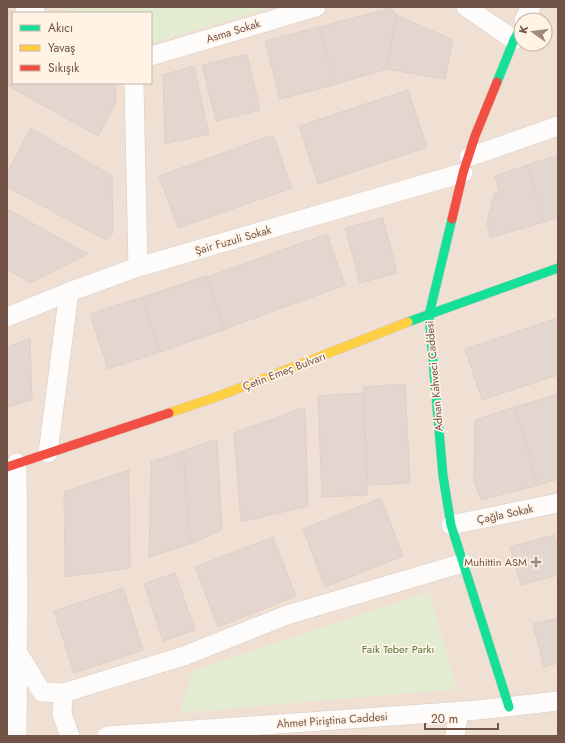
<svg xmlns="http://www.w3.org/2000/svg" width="565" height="743" viewBox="0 0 565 743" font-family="Jost,sans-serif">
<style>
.residential{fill:#efe0d3;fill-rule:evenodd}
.park{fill:#e3ebd1}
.building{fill:#e2d6ce;stroke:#dfd0c9}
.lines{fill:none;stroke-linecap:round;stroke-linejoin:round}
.street-casing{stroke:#d7cbc4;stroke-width:20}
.fast-casing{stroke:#d6cbc3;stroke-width:10}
.slow-casing{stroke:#d6cbc3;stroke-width:10}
.jam-casing{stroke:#d6cbc3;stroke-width:10}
.street{stroke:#fefcfb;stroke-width:19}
.fast{stroke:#16e098;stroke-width:9}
.slow{stroke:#ffcf43;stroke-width:9}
.jam{stroke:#f24e42;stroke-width:9}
.poi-dot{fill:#a0897f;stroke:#fff3e6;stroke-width:1.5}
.labels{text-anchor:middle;stroke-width:3.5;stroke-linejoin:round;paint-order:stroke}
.street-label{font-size:11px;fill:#725348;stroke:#fff3e6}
.poi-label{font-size:11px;fill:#725348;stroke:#fff3e6;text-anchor:end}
.park-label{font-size:11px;fill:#567840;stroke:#fff3e6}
</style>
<rect width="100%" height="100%" fill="#f6eee6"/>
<path class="residential" d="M 7,7 L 558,7 L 558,736 L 7,736 ZM 13,13 L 151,13 L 151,83 L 13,83 ZM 521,20 L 545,20 L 545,44 L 521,44 Z"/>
<g class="park">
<polygon points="60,7 274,7 151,43 151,13 70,13"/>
<polygon points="429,592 457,689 180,713 192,671"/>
</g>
<g class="building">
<polygon points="391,8 396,15 387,69 336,84 319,27"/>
<polygon points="7,9 14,13 13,13 13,83 115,83 116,103 98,136 7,85"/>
<polygon points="396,15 453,40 445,79 387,69"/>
<polygon points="319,27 334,85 280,99 265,41"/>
<polygon points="247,54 260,110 216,121 202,65"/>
<polygon points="194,66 209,134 165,144 163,75"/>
<polygon points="408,90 427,147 318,184 299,126"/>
<polygon points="31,128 112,176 113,233 106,240 7,187 7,173"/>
<polygon points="273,135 292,188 178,228 159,176"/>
<polygon points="558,155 558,217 544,222 527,165"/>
<polygon points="527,165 544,222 490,238 487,222 494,194 499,192 495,176"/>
<polygon points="7,209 88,254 30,283 7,269"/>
<polygon points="383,218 397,273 360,283 345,228"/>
<polygon points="327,234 345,285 225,329 207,277"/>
<polygon points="206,276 224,330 160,352 142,297"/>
<polygon points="142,297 160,352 108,369 90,314"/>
<polygon points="558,318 558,375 482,400 465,349"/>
<polygon points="30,339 32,400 7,407 7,347"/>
<polygon points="405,384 410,483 368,485 363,387"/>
<polygon points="363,393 367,495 322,497 318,396"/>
<polygon points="558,394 558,479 538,485 515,407"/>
<polygon points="305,407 308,506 241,522 234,433"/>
<polygon points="515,407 538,485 481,500 474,481 475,420"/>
<polygon points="217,439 222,530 190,544 183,451"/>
<polygon points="183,451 190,544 149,557 151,462"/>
<polygon points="129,470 130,568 65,577 64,492"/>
<polygon points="381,498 403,556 325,587 303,529"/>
<polygon points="554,535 558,549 558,575 521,585 510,547"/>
<polygon points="273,537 296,596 218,627 195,567"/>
<polygon points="175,573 195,630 163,641 144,584"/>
<polygon points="123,588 143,650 74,673 54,611"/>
<polygon points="558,618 558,663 544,667 533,624"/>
</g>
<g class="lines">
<defs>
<g id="street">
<polyline points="25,7 36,13"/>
<polyline points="466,7 514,40"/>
<polyline points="524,20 531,7"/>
<polyline points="151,56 316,7"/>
<polyline points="134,83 138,267"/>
<polyline points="469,157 558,126"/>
<polyline points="7,317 69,292 138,267 463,173"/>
<polyline points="48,453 69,292"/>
<polyline points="451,525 558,503"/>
<polyline points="18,653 42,692 63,693"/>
<polyline points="17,736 18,596 17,463"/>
<polyline points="70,736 62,714 63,693 184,656 287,615 463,563"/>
<polyline points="107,736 478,710 558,701"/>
<polyline points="455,736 459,711"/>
</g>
<g id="fast">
<polyline points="497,82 514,40 521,27"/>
<polyline points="452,219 429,315 443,476 451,525 509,707"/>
<polyline points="408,322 558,268"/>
</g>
<polyline id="slow" points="169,413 219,396 408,322"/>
<g id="jam">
<polyline points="452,219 463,173 475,136 497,82"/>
<polyline points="7,467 169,413"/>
</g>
</defs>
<use href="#street" class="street-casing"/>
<use href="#fast" class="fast-casing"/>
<use href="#slow" class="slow-casing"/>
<use href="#jam" class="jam-casing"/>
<use href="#street" class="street"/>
<use href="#fast" class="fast"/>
<use href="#slow" class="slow"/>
<use href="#jam" class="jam"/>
</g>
<path class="poi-dot" d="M534 556h4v4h4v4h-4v4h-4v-4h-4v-4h4z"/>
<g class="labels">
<g class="street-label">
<text transform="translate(233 31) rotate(-17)" y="4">Asma Sokak</text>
<text transform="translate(233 240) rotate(-16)" y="4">Şair Fuzuli Sokak</text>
<text transform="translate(284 371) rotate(-21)" y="4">Çetin Emeç Bulvarı</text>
<text transform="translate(434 376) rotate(-95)" y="4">Adnan Kahveci Caddesi</text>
<text transform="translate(505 514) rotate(-12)" y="4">Çağla Sokak</text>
<text transform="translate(332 720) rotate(-4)" y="4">Ahmet Piriştina Caddesi</text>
</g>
<g class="poi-label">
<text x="527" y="566">Muhittin ASM</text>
</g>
<g class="park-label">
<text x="398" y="653">Faik Teber Parkı</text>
</g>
</g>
<rect width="565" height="743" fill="none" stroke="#725348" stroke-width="16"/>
<rect x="12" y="12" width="140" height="72" fill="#fff3e6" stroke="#c7b3a7"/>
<rect x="20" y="25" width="20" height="6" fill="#16e098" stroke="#c7b3a7"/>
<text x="48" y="32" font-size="12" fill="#725348">Akıcı</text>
<rect x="20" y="45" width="20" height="6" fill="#ffcf43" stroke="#c7b3a7"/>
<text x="48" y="52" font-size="12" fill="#725348">Yavaş</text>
<rect x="20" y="65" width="20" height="6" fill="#f24e42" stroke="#c7b3a7"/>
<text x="48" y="72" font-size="12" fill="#725348">Sıkışık</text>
<g transform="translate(533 32) rotate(284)"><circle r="19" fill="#fff3e6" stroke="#c7b3a7"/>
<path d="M0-3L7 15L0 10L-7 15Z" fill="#a0897f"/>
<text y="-6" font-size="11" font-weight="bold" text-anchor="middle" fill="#725348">K</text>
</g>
<path d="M425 723v6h73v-6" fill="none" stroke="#725348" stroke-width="2"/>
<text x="431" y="723" font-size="12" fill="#725348" stroke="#fff3e6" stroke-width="3" paint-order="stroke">20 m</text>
</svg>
